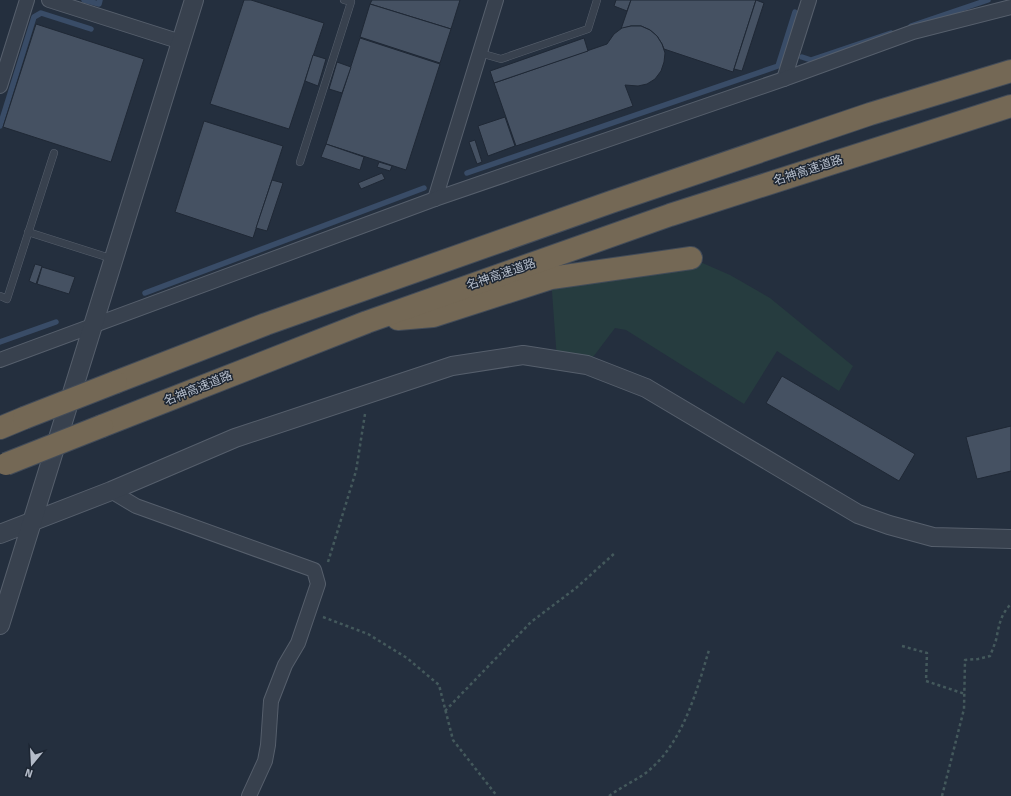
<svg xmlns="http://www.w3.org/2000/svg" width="1011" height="796" viewBox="0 0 1011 796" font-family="'Fira Sans','Noto Sans JP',sans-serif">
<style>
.green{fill:#263c3f}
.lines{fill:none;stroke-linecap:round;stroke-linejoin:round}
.stream{stroke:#394c67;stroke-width:5.5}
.building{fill:#455162;stroke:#1f2835}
.service-casing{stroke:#565f6c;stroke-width:8}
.minor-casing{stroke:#565f6c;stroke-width:16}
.tertiary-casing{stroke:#565f6c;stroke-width:20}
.motorway-casing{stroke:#434c59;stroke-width:24}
.path{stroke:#44595c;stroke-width:2.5;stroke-dasharray:3 3;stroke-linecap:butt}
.service{stroke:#38414e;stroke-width:7}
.minor{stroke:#38414e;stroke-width:14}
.tertiary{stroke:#38414e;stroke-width:18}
.motorway{stroke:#746855;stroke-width:22}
.motorway-bridge-casing{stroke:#434c59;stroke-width:24;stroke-linecap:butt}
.motorway-bridge{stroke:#746855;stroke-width:22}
.labels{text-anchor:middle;stroke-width:3;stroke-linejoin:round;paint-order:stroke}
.street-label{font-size:12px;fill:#b4bcc9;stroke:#1d2633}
</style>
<rect width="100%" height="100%" fill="#242f3e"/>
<polygon class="green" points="691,258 730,275 770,298 853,366 839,391 777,351 744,404 626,330 615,328 587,365 557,360 551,278"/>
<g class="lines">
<g class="stream">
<polyline points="84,0 99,4 100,0"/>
<polyline points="911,26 988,0"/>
<polyline points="802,57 811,60 891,33"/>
<polyline points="0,126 34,17 41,13 91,29"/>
<polyline points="467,173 778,66 795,12"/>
<polyline points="145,293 424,188"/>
<polyline points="0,342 56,322"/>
</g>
</g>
<g class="building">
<polygon points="244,0 251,0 324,23 289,129 210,104"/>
<polygon points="372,0 460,0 451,29 370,4"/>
<polygon points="616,0 631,0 627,11 614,6"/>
<polygon points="631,0 756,0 733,72 664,49 662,44 657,36 650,30 641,26 631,26 621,29"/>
<polygon points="756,0 764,3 742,71 734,69"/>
<polygon points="370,4 451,29 440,63 360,37"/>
<polygon points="36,24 144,59 111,162 3,127"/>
<polygon points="631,26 641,26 650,30 657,36 662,44 665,53 664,62 661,71 655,79 647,84 638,86 625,85 633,106 516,146 494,83 607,44 614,34 622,28"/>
<polygon points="360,38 440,64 406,170 326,144"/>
<polygon points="584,38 588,51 494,83 490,71"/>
<polygon points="313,55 326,59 318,86 305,81"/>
<polygon points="337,62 351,67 342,93 329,89"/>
<polygon points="505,117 515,146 488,156 478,126"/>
<polygon points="204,121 283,146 253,238 175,212"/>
<polygon points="475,140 482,162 477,164 469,142"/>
<polygon points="326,144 364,157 360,170 321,157"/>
<polygon points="379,162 392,166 390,171 377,167"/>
<polygon points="382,173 385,179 361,189 358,183"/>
<polygon points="272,180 283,183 267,231 256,228"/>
<polygon points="35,264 42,266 36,284 29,281"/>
<polygon points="42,267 75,277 69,294 37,284"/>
<polygon points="782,376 915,454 899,481 766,403"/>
<polygon points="1011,426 1011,471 977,479 966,437"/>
</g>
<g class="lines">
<defs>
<g id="service">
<polyline points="480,53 501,59 588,29 597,0"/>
<polyline points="300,162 351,2 344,0"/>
<polyline points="28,232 113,259"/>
<polyline points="0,296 7,299 54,153"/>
</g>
<g id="minor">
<polyline points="49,0 181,42"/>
<polyline points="784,79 809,0"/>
<polyline points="0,86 27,0"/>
<polyline points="435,199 496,0"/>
<polyline points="0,360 435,199 784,79 913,32 1011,7"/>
<polyline points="111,491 136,506 314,570 318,584 298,643 285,665 271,701 268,745 265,761 249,796"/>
</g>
<g id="tertiary">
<polyline points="0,534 111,491 235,438 452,366 523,355 587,365 646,388 858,514 889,525 933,537 1011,539"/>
<polyline points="0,625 194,0"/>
</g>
<g id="motorway">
<polyline points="398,319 433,316 551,278 691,258"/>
<polyline points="116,382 266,324 611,202 870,114 1011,71"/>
<polyline points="102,426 367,322 670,215 1011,106"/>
<polyline points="0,428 24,418"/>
</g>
</defs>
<use href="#service" class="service-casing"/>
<use href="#minor" class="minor-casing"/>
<use href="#tertiary" class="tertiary-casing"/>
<use href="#motorway" class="motorway-casing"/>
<g class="path">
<polyline points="328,562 356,471 365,414"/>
<polyline points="323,617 368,634 407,658 439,685 453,740 497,796"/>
<polyline points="902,646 927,653 926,681 965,694"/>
<polyline points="445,711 531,622 576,588 616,552"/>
<path d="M 609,796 C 620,788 632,782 643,775 C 682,747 696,693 709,650"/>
<path d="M 942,796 L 964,709 L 965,660 L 978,659 L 990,656 C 992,651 994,646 996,640 C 999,626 1000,615 1011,604"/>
</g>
<use href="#service" class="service"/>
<use href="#minor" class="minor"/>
<use href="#tertiary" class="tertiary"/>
<use href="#motorway" class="motorway"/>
<defs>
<g id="motorway-bridge">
<polyline points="24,418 116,382"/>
<polyline points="6,464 102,426"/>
</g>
</defs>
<use href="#motorway-bridge" class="motorway-bridge-casing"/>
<use href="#motorway-bridge" class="motorway-bridge"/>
</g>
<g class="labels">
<g class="street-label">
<text transform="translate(808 170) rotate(-18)" y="4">名神高速道路</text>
<text transform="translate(501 274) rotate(-19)" y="4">名神高速道路</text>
<text transform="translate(198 388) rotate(-22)" y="4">名神高速道路</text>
</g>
</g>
<g transform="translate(32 764) rotate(198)" stroke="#1d2633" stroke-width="3" paint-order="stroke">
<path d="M0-3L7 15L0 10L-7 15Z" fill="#b4bcc9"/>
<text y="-6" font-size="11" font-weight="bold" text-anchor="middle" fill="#b4bcc9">N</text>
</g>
</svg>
